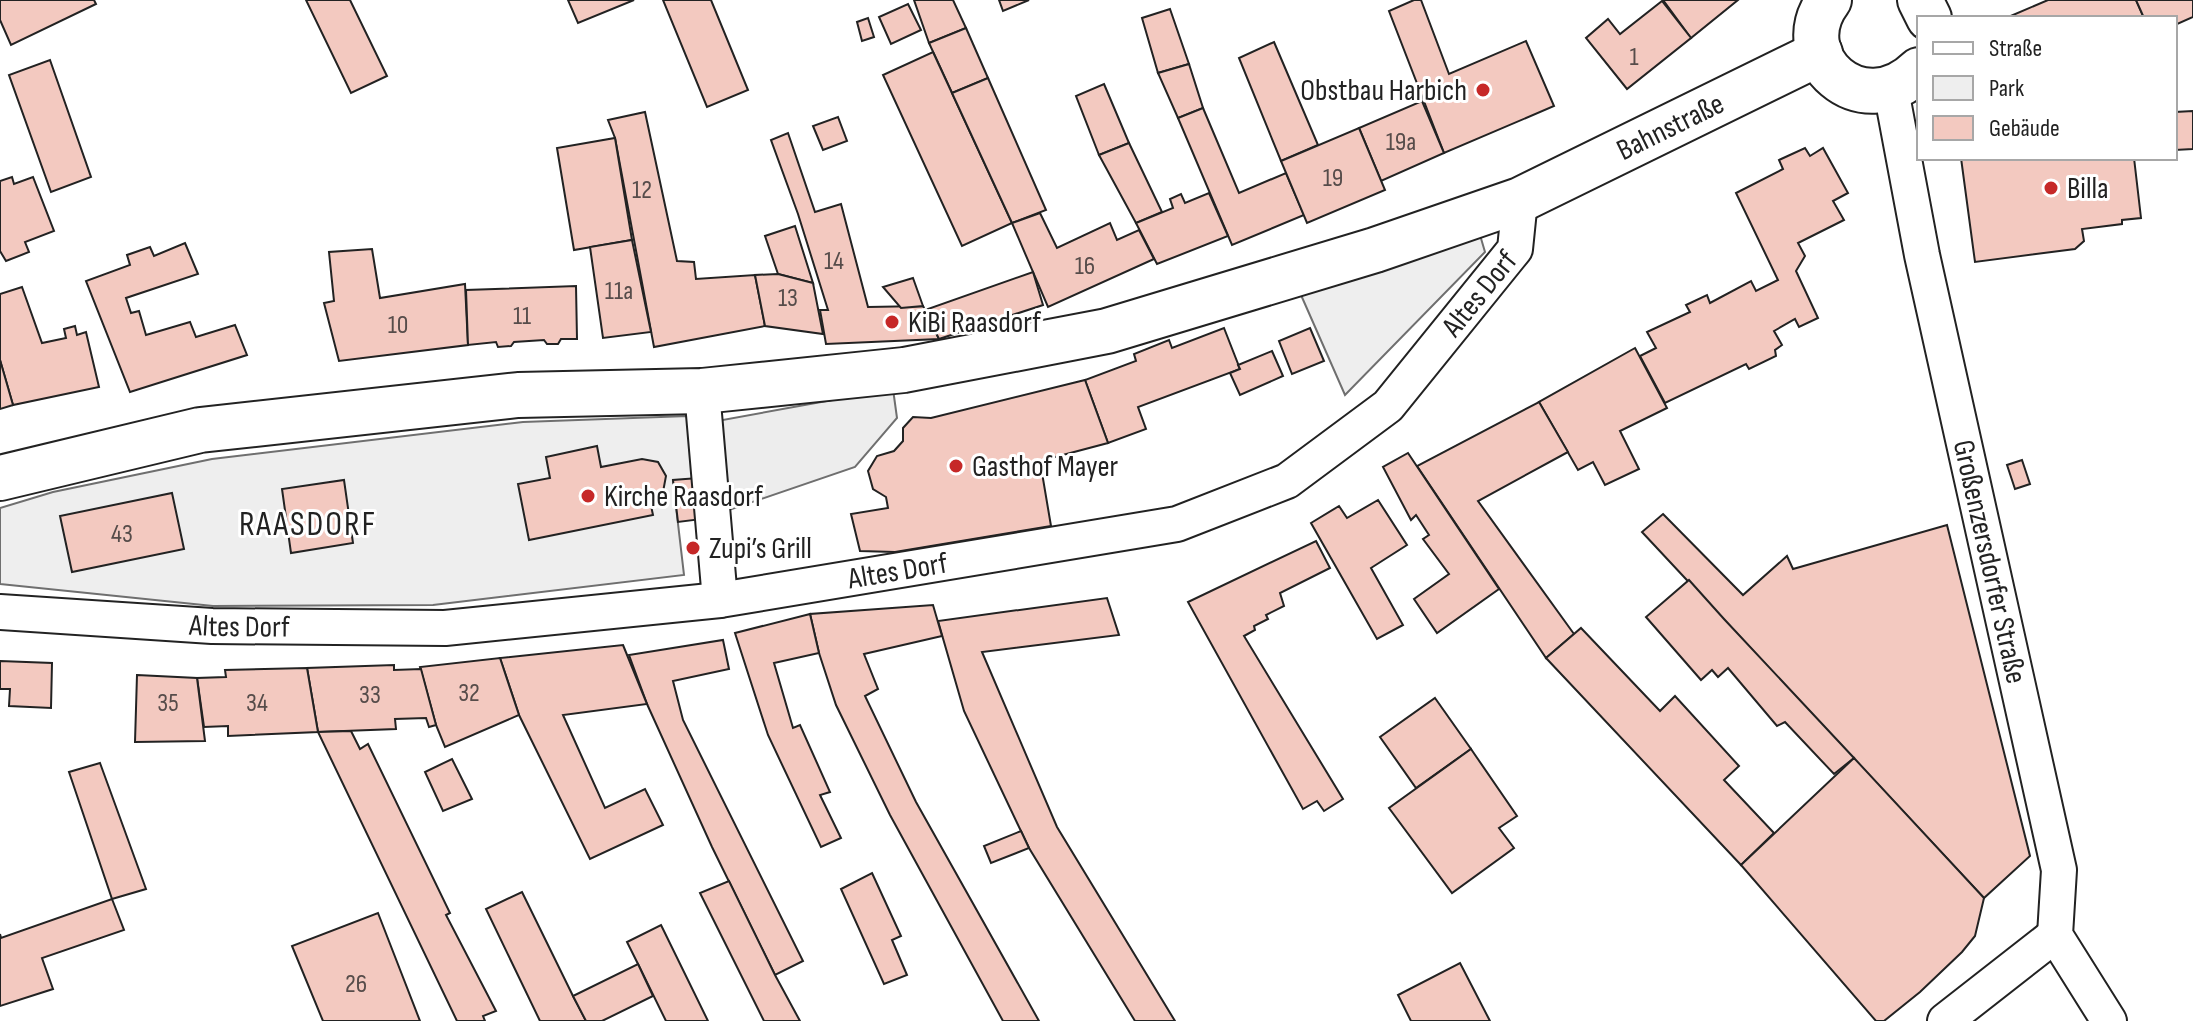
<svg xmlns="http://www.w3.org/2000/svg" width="2193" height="1021" viewBox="0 0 2193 1021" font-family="'Sofia Sans Condensed',sans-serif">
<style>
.green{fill:#eee;stroke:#6f6f6f;stroke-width:2}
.parking{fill:#ededed;stroke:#6f6f6f;stroke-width:2}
.building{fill:#f3c9c0;stroke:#222;stroke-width:2}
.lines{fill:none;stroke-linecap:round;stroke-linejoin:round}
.minor-casing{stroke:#222;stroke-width:38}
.secondary-casing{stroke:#222;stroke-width:48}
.minor{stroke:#fff;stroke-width:34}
.secondary{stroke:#fff;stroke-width:44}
.poi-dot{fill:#c62828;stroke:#fff;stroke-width:3}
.labels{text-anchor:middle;stroke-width:6;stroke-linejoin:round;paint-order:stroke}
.number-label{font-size:26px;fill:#564c4a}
.poi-label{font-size:30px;fill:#222;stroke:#fff;text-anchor:start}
.street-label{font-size:30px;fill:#222;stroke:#fff}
.quarter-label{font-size:34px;letter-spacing:2px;fill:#222;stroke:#fff}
</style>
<rect width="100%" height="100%" fill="#fff"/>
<g class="green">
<polygon points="1480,235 1485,252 1345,395 1301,295"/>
<polygon points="688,416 698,478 673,481 684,575 433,605 213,606 0,584 0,508 53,492 212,459 523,422"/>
</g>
<polygon class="parking" points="893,389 897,418 855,467 726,511 717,421"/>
<g class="building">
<polygon points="0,0 94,0 96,4 11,45 0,20"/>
<polygon points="306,0 350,0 387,76 351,93"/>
<polygon points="568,0 634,0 578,23"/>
<polygon points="663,0 711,0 748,90 707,107"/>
<polygon points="914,0 953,0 966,28 929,43"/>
<polygon points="999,0 1029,0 1003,11"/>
<polygon points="1414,0 1421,0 1449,74 1526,41 1554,106 1444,153 1389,11"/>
<polygon points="1663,0 1738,0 1691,38"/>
<polygon points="2048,0 2136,0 2144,18 2006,18"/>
<polygon points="2136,0 2193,0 2193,17 2175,25 2175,18 2144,18"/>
<polygon points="1662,1 1691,38 1627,89 1586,38 1608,19 1620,34"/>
<polygon points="908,4 921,30 891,44 879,17"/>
<polygon points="1170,9 1189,64 1158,73 1142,18"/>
<polygon points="868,18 874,37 862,41 857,22"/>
<polygon points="966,28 988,78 952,93 929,43"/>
<polygon points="1274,42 1318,145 1281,161 1239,58"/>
<polygon points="933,52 1012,223 962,246 883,75"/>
<polygon points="50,60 91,177 51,192 9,75"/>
<polygon points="1189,64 1203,108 1178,118 1158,73"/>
<polygon points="988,78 1046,210 1012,223 952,93"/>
<polygon points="1104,84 1129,143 1099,155 1076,96"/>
<polygon points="1422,101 1444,153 1381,181 1359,128"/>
<polygon points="1203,108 1239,193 1286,173 1304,215 1232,245 1178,118"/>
<polygon points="2193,111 2193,149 2175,150 2175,112"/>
<polygon points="645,112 677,261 694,262 696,279 755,275 765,326 654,347 615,138 608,120"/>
<polygon points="838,117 847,141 823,150 813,126"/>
<polygon points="1359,128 1385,190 1307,223 1281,161"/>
<polygon points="788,133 815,212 841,204 868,307 923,306 939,339 826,344 820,310 828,310 798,214 771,140"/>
<polygon points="615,138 632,240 574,250 557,148"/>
<polygon points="1129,143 1162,212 1136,223 1099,155"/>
<polygon points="1805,148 1810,156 1823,148 1848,193 1833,201 1844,220 1798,243 1805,256 1796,271 1818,318 1799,327 1795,319 1774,331 1782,345 1775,350 1776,356 1749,369 1746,364 1665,403 1640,356 1656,348 1647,332 1690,312 1686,305 1707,295 1710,303 1751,281 1756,291 1778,280 1736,193 1783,169 1779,160"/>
<polygon points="1961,158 2134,158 2141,218 2122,220 2122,224 2082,229 2084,241 2075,249 1975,262"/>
<polygon points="12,177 14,184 33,177 54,231 25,242 29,252 6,261 0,251 0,181"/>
<polygon points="1209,193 1228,236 1157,264 1136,223 1173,208 1170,199 1181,194 1185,203"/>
<polygon points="1040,213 1057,248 1110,223 1117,240 1139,230 1154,259 1048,307 1012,223"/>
<polygon points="795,226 813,283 778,274 765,236"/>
<polygon points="632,240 651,332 603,338 590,247"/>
<polygon points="185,243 198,274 126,298 131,313 139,311 146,335 190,322 196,337 235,325 247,355 130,392 86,281 130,265 127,255 150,247 154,256"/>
<polygon points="372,249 380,298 465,284 468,345 339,361 324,303 334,301 329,252"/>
<polygon points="1033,272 1043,305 939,339 925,310"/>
<polygon points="778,274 813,283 823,334 765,326 755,275"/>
<polygon points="913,278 923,306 901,308 883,287"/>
<polygon points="576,286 577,339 561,339 558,344 547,344 544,340 514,342 511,346 498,347 496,342 468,345 466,290"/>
<polygon points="22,287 42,343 66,338 64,329 75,326 77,335 86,332 99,387 13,405 0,360 0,294"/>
<polygon points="1224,328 1240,369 1138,407 1146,429 1108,443 1085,380 1136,361 1134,354 1169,340 1172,348"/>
<polygon points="1310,328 1324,361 1292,374 1279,341"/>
<polygon points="1635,348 1667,408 1620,431 1639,469 1605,485 1593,462 1578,470 1539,402"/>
<polygon points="1272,351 1283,376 1240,395 1230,373 1240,369 1238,365"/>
<polygon points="0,360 13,405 0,409"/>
<polygon points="1085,380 1108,443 1040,461 1051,526 895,552 860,551 851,514 888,508 886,497 873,489 868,471 877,456 894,451 903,441 903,428 913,417 931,418"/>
<polygon points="1539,402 1568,452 1478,501 1574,634 1546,658 1417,466"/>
<polygon points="597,446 601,467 642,459 658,462 666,476 663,492 650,501 653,515 529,540 518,484 550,478 546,457"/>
<polygon points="1408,453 1499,589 1437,633 1414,599 1449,574 1423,539 1429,535 1416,515 1411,520 1383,467"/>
<polygon points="2022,460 2030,484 2015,489 2007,465"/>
<polygon points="698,478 702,519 678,522 673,480"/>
<polygon points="344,480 353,543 291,553 282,489"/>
<polygon points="172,493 184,549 72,572 60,516"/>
<polygon points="1378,500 1407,545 1371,568 1403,625 1377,639 1311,523 1339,506 1347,518"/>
<polygon points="1663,514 1743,595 1787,556 1793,569 1947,525 2030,856 1984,898 1642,532"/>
<polygon points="1316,541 1330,568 1280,593 1284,606 1266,615 1268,619 1254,626 1255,630 1244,636 1343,799 1324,811 1317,801 1303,809 1188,602"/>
<polygon points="1689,580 1724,619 1854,758 1834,774 1785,722 1777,726 1728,668 1718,677 1712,670 1701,680 1646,617"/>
<polygon points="1107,598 1119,635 982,652 1057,827 1175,1021 1135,1021 1029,848 964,711 938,621"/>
<polygon points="933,605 942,636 864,654 878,689 865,696 916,802 1039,1021 1003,1021 890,815 836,705 819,653 810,614"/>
<polygon points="810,614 819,653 774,663 793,728 800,725 830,792 820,795 841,838 821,847 768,735 735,633"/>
<polygon points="1581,628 1660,711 1675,696 1739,766 1724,780 1774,833 1741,865 1546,658"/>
<polygon points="723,640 729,669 673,681 683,720 803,961 775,975 712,847 647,704 629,655"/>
<polygon points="623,645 647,704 563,715 605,808 645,789 663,825 590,859 519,715 500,658"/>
<polygon points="500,658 519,715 445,747 436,725 420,667"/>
<polygon points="0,661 52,663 51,708 9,706 10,689 0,689"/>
<polygon points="394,665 394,670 421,669 436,725 429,727 426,718 395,719 396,729 318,732 307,668"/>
<polygon points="307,668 318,732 228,736 228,726 204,727 197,678 226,677 225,670"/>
<polygon points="137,675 197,678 205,741 135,742"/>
<polygon points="1435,698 1471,749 1416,788 1380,737"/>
<polygon points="351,731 360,749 368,744 450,913 446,915 496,1011 483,1016 485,1021 457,1021 318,732"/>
<polygon points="1471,749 1517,816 1499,828 1514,848 1452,893 1389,808"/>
<polygon points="1854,758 1984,898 1975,936 1962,952 1920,992 1884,1021 1876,1021 1741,865"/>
<polygon points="452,759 472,799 443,811 425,772"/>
<polygon points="100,763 146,889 112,899 69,772"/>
<polygon points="1021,831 1029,848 991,863 984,846"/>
<polygon points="872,873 901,936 892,940 907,975 884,984 841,889"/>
<polygon points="729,881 775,975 800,1021 764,1021 700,893"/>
<polygon points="522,892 573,996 586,1021 540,1021 486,909"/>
<polygon points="112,899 124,930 42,958 53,989 0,1006 0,934 1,938"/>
<polygon points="378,913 420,1021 323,1021 292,946"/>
<polygon points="661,925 708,1021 666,1021 638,964 627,942"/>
<polygon points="1460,963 1490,1021 1411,1021 1398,995"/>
<polygon points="638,964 653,996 602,1021 586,1021 573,996"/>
</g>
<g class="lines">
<defs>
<g id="minor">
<path id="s1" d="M 1891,90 L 1922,255 L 2059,870 L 2055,935 L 2109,1021"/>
<polyline points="702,391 720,600"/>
<path id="s2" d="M 0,612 L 212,626 L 445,628 L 720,600 L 1177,524 L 1287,481 L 1388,406 L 1515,249 L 1520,200"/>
<polyline points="1945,1021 2055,935"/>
</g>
<g id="secondary">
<path d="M 1829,0 C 1786,57 1861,126 1919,70"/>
<polyline points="1920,0 1929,18"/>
<path id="s3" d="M 0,478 L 200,430 L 518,395 L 702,391 L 904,370 L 1107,331 L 1375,250 L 1520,200 L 1820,53"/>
</g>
</defs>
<use href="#minor" class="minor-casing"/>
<use href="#secondary" class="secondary-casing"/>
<use href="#minor" class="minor"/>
<use href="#secondary" class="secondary"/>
</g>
<g class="poi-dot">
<circle cx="1483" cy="90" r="8"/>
<circle cx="2051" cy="188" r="8"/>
<circle cx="892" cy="322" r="8"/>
<circle cx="956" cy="466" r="8"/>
<circle cx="588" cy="496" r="8"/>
<circle cx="693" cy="548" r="8"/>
</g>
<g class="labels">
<g class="number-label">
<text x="1634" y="65">1</text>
<text x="1401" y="150">19a</text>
<text x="1333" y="186">19</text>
<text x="642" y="198">12</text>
<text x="834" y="269">14</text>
<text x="1085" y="274">16</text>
<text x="619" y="299">11a</text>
<text x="788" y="306">13</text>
<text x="522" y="324">11</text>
<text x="398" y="333">10</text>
<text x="122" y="542">43</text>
<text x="469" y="701">32</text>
<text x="370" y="703">33</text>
<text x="168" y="711">35</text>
<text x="257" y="711">34</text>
<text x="356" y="992">26</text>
</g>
<g class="poi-label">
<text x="1467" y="100" text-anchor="end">Obstbau Harbich</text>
<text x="2067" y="198">Billa</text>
<text x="908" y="332">KiBi Raasdorf</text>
<text x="972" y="476">Gasthof Mayer</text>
<text x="604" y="506">Kirche Raasdorf</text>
<text x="709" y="558">Zupi’s Grill</text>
</g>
<g class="street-label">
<text dy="10" stroke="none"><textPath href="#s3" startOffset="1720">Bahnstraße</textPath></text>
<text dy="10" stroke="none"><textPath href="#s2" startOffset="1574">Altes Dorf</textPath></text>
<text dy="10" stroke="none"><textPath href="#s1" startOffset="482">Großenzersdorfer Straße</textPath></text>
<text dy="10" stroke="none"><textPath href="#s2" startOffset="902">Altes Dorf</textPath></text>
<text dy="10" stroke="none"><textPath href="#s2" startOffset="240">Altes Dorf</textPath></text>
</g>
<g class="quarter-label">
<text x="308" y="535">RAASDORF</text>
</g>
</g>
<rect x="1917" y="16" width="260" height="144" fill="#ffffff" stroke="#a7a7a7" stroke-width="2"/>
<rect x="1933" y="42" width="40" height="12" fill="#ffffff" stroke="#a7a7a7" stroke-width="2"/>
<text x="1989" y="56" font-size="24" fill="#222222">Straße</text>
<rect x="1933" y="76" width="40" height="24" fill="#eeeeee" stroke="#a7a7a7" stroke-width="2"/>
<text x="1989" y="96" font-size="24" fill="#222222">Park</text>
<rect x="1933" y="116" width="40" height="24" fill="#f3c9c0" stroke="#a7a7a7" stroke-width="2"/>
<text x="1989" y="136" font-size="24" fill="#222222">Gebäude</text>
</svg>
